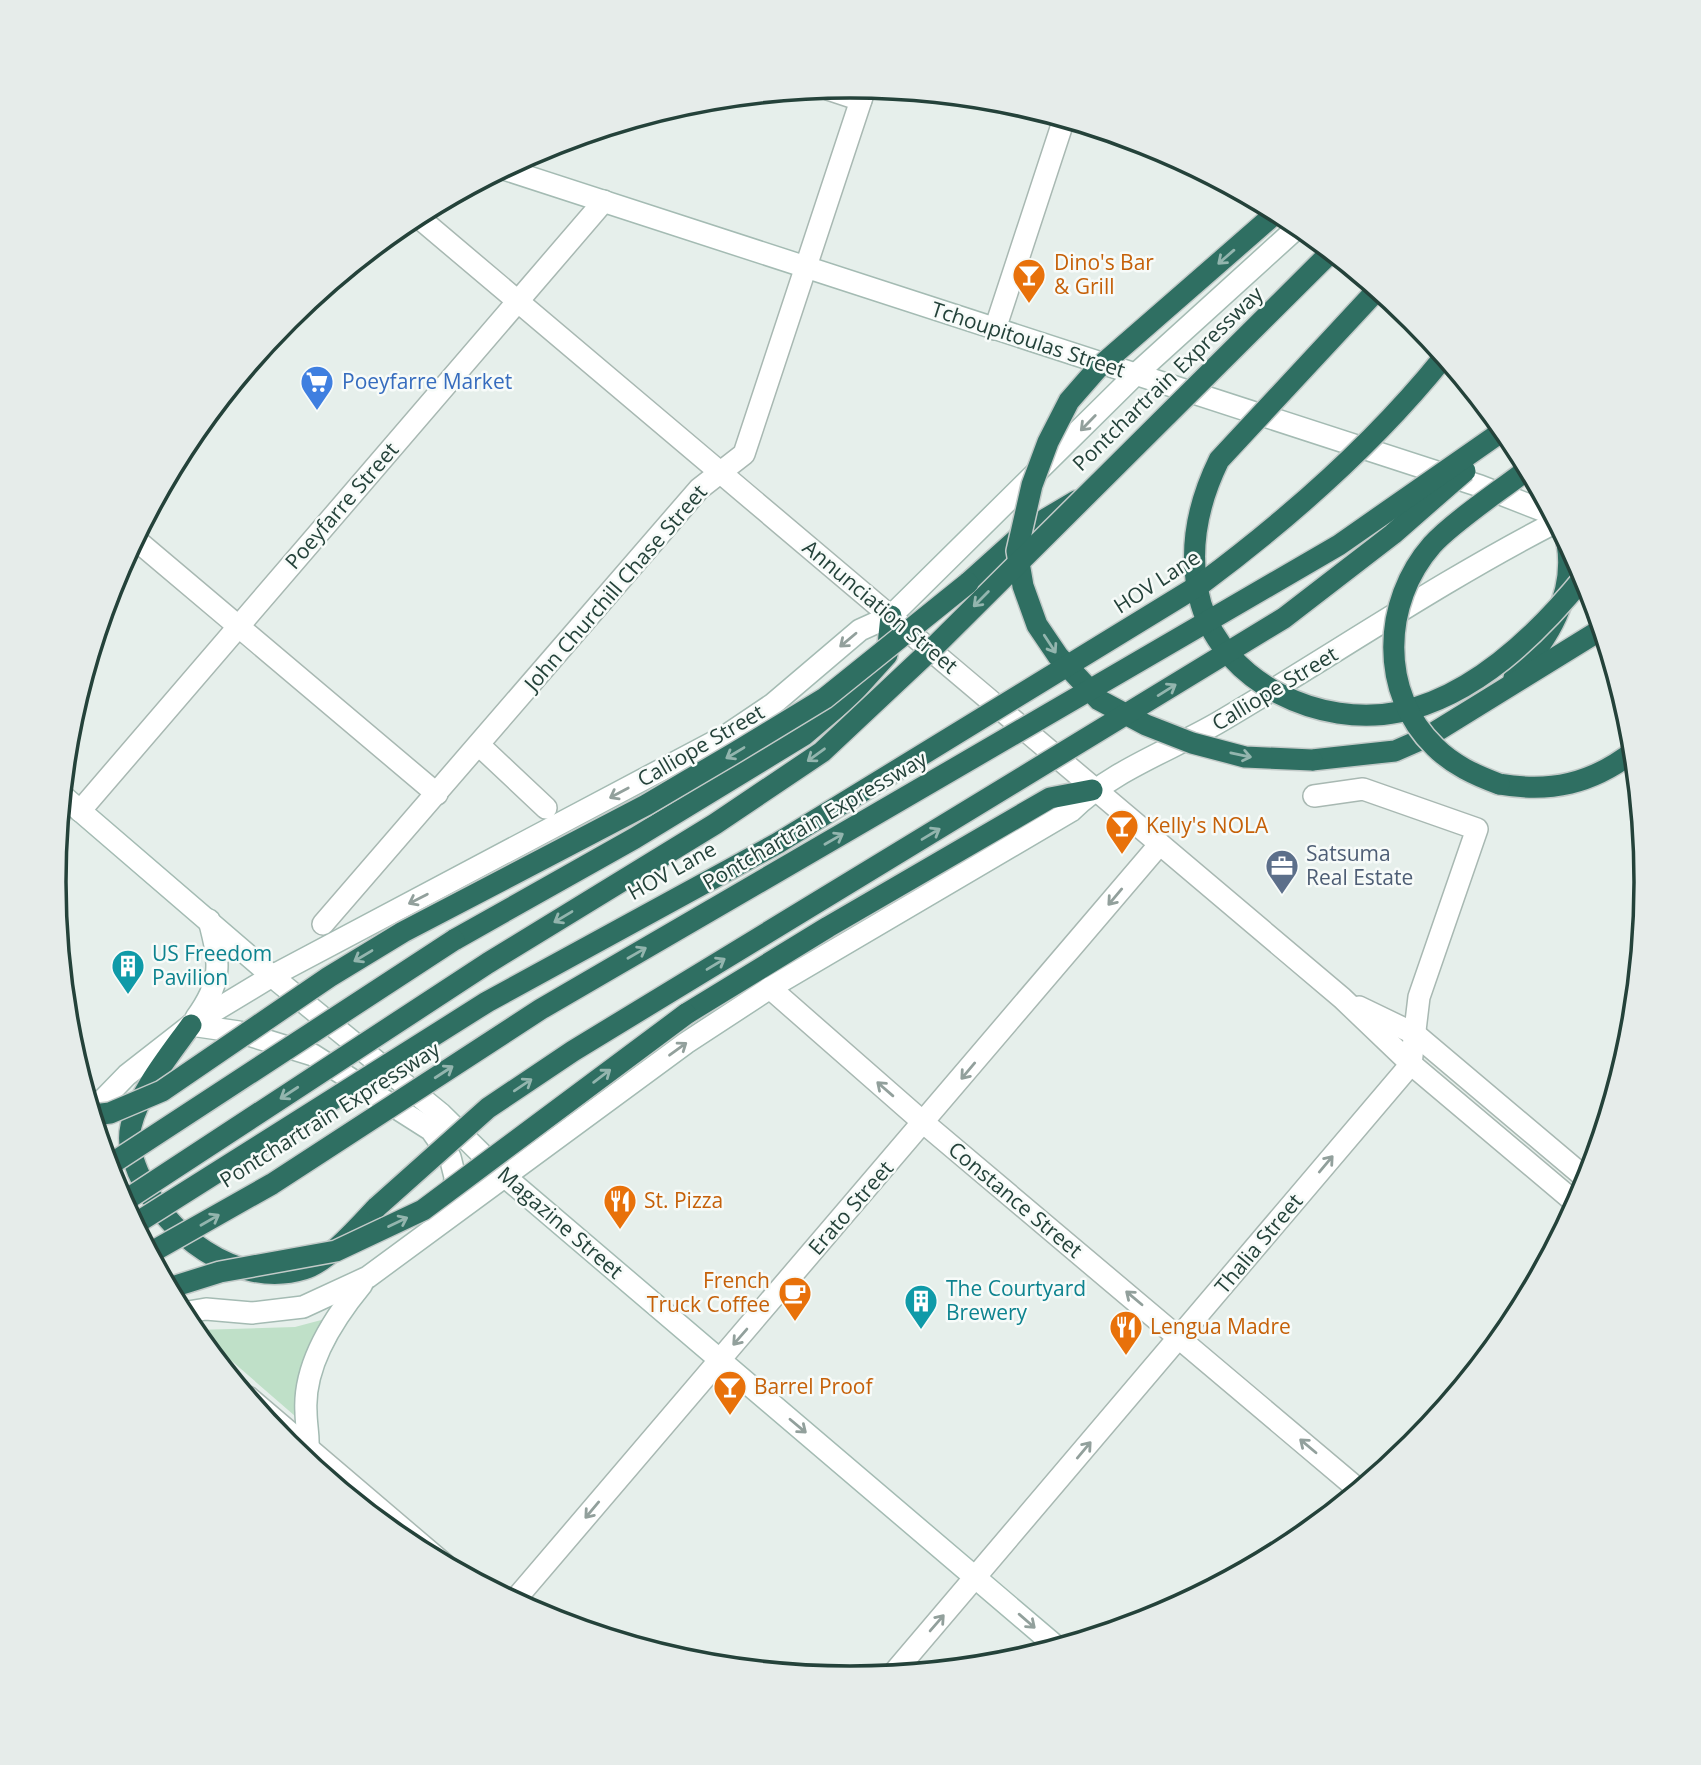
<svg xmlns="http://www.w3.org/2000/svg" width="1701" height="1765" viewBox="0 0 1701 1765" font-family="'Open Sans',sans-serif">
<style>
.green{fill:#bfe0c8}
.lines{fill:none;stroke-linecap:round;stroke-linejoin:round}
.street-casing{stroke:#a8b8b2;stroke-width:24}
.secondary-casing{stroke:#a4bbb3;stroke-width:24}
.highway-casing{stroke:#c2cac8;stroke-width:24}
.street{stroke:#fff;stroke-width:21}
.secondary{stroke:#fff;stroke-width:21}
.highway{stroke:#2f6f62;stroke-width:21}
.highway-bridge-casing{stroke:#c2cac8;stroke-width:24;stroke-linecap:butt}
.highway-bridge{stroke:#2f6f62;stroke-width:21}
.oneway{stroke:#93b5ae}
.oneway2{stroke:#92a09c}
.labels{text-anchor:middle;stroke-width:5;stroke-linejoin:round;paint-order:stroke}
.food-label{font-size:21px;fill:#c56008;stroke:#f7fbf9;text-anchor:start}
.street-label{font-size:21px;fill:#24423a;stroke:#f7fbf9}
.shop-label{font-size:21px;fill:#366cbe;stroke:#f7fbf9;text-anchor:start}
.service-label{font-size:21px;fill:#4e5e75;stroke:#f7fbf9;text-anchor:start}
.culture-label{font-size:21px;fill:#0d838f;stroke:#f7fbf9;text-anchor:start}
.rim{fill:none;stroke:#24423a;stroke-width:3.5}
</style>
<rect width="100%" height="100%" fill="#e6efeb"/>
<polygon class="green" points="325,1319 300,1372 295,1416 196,1330 295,1327"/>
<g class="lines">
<defs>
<g id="street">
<polyline points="828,89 861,100"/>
<polyline points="417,216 1342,998 1411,1064 1577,1204"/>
<polyline points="995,329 1064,119"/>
<polyline points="135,539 437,794"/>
<polyline points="479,745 546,808"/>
<polyline points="80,811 604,201"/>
<polyline points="323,924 699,489 744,454 865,88"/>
<polyline points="770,988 924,1123 1359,1490"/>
<polyline points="1359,1007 1415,1034 1588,1180"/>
<polyline points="248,1397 444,1564"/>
<polyline points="514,1601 1159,845"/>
<polyline points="892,1675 1411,1064 1419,997 1477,829 1363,789 1314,796"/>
</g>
<g id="secondary">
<polyline points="504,169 1480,486 1552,514"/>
<polyline points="63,796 279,982 441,1114 503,1175 1058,1648"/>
<path d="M 196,1018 C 223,981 220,962 209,920"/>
<polyline points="191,1025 239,1032 313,1055 431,1130 450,1157 455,1177 453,1202"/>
<polyline points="92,1111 127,1075 191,1025 272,976 727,735 773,704 860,630 891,616 1136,374 1299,226"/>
<path d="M 182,1313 L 206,1309 L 252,1313 L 303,1307 L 368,1277 L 686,1043 L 770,988 L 1071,811 C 1112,770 1172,750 1221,721 C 1333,655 1441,581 1556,522"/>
<path d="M 308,1449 C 309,1436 306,1425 306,1412 C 303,1366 334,1318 362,1284"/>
</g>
<g id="highway">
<polyline points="968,583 1027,530 1076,501"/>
<path d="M 1514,677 C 1548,640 1576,595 1567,543"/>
<polyline points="1312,760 1395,751 1427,737 1602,629"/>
<path d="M 1499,784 C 1550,793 1592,784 1634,751"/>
<polyline points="454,940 635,838 804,735 850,696 887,655 891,616"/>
<polyline points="686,1014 828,927 1050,798 1092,790"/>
<path d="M 191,1025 C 171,1053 139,1092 131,1126 C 127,1143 132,1157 138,1172 C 163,1232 236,1290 304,1269 C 328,1262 360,1225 377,1207"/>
</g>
</defs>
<use href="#street" class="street-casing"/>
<use href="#secondary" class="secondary-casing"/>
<use href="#highway" class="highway-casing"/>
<use href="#street" class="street"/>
<use href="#secondary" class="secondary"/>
<use href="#highway" class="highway"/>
<defs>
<g id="highway-bridge">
<polyline points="1277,212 1097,369 1069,401 1048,442 1032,485 1017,551 1023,586 1037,625 1058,656 1099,700 1146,725 1192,743 1245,757 1312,760"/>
<path d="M 1377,290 L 1219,460 C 1197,505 1187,554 1201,604 C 1225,684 1321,728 1399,712 C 1475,696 1538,634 1585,576"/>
<path d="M 1499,784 C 1475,775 1453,765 1435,747 C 1379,693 1382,602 1432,545 C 1454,521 1501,490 1528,469"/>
<polyline points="93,1115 110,1113 162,1091 329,977 403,932 646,805 736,752 825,698 968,583"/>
<polyline points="108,1166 454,940"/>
<polyline points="123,1202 488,963 715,824 822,752 936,645 1331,252"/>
<polyline points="377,1207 488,1108 573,1051 1284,618 1393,534 1465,471"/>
<path d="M 135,1224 L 487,1002 L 778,843 L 1201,584 C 1291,517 1374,444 1444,357"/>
<polyline points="150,1253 272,1184 541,1009 1339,545 1504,430"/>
<polyline points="169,1288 220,1272 336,1251 423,1210 686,1014"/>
</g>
</defs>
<use href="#highway-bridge" class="highway-bridge-casing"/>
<use href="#highway-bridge" class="highway-bridge"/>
</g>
<defs><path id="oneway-shaft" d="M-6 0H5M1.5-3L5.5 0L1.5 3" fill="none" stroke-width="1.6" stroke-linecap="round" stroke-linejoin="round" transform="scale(1.75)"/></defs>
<g class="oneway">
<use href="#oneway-shaft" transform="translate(1226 257) rotate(139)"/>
<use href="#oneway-shaft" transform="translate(981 599) rotate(135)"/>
<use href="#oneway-shaft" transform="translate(1050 644) rotate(57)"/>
<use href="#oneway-shaft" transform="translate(1167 690) rotate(-32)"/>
<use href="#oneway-shaft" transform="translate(735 753) rotate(149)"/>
<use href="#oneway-shaft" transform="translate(816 755) rotate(144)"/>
<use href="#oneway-shaft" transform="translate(1241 755) rotate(12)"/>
<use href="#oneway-shaft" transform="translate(931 834) rotate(-31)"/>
<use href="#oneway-shaft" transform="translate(834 839) rotate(-30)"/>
<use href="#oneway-shaft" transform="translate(563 917) rotate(149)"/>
<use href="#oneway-shaft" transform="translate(637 953) rotate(-30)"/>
<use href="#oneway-shaft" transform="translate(363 956) rotate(149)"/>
<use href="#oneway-shaft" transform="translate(716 964) rotate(-31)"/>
<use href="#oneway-shaft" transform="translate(444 1072) rotate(-33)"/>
<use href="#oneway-shaft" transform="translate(602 1076) rotate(-37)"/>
<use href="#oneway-shaft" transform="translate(523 1085) rotate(-34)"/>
<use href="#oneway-shaft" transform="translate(289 1093) rotate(147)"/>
<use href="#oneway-shaft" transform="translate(210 1220) rotate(-30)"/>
<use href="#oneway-shaft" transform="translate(398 1222) rotate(-26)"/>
</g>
<g class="oneway2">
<use href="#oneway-shaft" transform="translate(1088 423) rotate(134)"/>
<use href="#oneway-shaft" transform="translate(848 640) rotate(140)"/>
<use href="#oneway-shaft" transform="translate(619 793) rotate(152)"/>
<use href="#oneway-shaft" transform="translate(1115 897) rotate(130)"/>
<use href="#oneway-shaft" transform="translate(418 899) rotate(153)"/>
<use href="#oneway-shaft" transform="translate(678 1049) rotate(-36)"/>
<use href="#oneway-shaft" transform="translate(968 1071) rotate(130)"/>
<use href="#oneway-shaft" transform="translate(885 1089) rotate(-139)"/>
<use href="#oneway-shaft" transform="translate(1326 1164) rotate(-50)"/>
<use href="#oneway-shaft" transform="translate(1134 1298) rotate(-140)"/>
<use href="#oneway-shaft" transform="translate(740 1337) rotate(131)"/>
<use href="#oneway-shaft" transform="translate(798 1426) rotate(40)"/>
<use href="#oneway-shaft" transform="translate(1308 1446) rotate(-140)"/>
<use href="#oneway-shaft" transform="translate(1084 1450) rotate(-50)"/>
<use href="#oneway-shaft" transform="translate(592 1510) rotate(130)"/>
<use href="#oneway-shaft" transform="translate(1027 1621) rotate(41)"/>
<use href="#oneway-shaft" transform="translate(937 1623) rotate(-49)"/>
</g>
<defs>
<symbol id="bar-pin" viewBox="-11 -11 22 30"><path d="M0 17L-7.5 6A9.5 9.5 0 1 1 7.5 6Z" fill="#e8710a" stroke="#f7fbf9"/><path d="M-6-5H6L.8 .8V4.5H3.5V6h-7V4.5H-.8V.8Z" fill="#fff"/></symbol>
<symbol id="supermarket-pin" viewBox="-11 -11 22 30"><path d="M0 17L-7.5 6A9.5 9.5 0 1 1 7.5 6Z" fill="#3f7fe0" stroke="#f7fbf9"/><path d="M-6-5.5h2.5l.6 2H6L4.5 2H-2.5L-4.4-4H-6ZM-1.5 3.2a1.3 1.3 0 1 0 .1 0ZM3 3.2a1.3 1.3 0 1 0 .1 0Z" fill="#fff"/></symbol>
<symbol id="office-pin" viewBox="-11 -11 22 30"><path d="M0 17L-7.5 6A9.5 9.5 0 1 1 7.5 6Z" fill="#5c6f8a" stroke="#f7fbf9"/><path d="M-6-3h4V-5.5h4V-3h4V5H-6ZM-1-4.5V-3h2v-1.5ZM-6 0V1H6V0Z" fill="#fff"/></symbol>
<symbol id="building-pin" viewBox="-11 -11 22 30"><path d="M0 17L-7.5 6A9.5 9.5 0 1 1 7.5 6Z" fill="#0f9aa8" stroke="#f7fbf9"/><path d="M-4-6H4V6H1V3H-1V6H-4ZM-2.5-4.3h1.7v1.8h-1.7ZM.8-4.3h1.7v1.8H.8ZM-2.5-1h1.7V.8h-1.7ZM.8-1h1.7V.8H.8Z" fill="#fff"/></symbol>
<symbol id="restaurant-pin" viewBox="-11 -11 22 30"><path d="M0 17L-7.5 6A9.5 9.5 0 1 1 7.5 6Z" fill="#e8710a" stroke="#f7fbf9"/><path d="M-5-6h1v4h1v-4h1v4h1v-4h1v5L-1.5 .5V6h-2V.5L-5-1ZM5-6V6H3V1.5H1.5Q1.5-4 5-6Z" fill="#fff"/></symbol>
<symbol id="cafe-pin" viewBox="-11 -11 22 30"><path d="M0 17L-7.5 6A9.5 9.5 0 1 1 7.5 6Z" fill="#e8710a" stroke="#f7fbf9"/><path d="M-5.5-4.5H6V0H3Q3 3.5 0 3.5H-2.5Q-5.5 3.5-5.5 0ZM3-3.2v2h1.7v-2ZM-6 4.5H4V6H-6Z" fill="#fff"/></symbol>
</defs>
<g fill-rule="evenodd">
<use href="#bar-pin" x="1010" y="256" width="38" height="52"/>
<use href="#supermarket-pin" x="298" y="363" width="38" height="52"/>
<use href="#bar-pin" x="1103" y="807" width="38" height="52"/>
<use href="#office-pin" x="1263" y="847" width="38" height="52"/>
<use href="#building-pin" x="109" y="947" width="38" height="52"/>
<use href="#restaurant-pin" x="601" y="1182" width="38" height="52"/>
<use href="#cafe-pin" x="776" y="1274" width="38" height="52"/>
<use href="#building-pin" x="902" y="1282" width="38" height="52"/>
<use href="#restaurant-pin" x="1107" y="1308" width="38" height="52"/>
<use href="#bar-pin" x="711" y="1368" width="38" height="52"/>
</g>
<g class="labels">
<g class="food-label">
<text x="1054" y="270">Dino's Bar<tspan x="1054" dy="24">&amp; Grill</tspan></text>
<text x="1146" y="833">Kelly's NOLA</text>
<text x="644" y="1208">St. Pizza</text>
<text x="770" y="1288" text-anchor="end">French<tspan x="770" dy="24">Truck Coffee</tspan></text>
<text x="1150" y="1334">Lengua Madre</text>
<text x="754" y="1394">Barrel Proof</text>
</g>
<g class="street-label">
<text transform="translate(1028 340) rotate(18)" y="7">Tchoupitoulas Street</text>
<text transform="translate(1168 379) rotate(-44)" y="7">Pontchartrain Expressway</text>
<text transform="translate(342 506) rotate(-49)" y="7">Poeyfarre Street</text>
<text transform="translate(1157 582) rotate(-33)" y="7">HOV Lane</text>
<text transform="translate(616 588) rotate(-49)" y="7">John Churchill Chase Street</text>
<text transform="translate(880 607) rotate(40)" y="7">Annunciation Street</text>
<text transform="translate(1275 689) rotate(-31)" y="7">Calliope Street</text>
<text transform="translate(701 746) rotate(-30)" y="7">Calliope Street</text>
<text transform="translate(815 821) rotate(-30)" y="7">Pontchartrain Expressway</text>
<text transform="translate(672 871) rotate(-29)" y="7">HOV Lane</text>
<text transform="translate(330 1115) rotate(-32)" y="7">Pontchartrain Expressway</text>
<text transform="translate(1015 1200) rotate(40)" y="7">Constance Street</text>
<text transform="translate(851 1208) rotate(-49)" y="7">Erato Street</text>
<text transform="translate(560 1223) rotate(41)" y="7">Magazine Street</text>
<text transform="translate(1259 1244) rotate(-50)" y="7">Thalia Street</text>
</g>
<g class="shop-label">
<text x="342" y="389">Poeyfarre Market</text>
</g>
<g class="service-label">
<text x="1306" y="861">Satsuma<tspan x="1306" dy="24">Real Estate</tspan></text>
</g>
<g class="culture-label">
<text x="152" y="961">US Freedom<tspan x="152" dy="24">Pavilion</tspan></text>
<text x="946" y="1296">The Courtyard<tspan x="946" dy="24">Brewery</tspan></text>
</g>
</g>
<path d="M0 0H1701V1765H0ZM66 882a784 784 0 1 1 1568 0a784 784 0 1 1-1568 0Z" fill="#e6ecea" fill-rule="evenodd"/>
<path class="rim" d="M66 882a784 784 0 1 1 1568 0a784 784 0 1 1-1568 0Z"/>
</svg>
